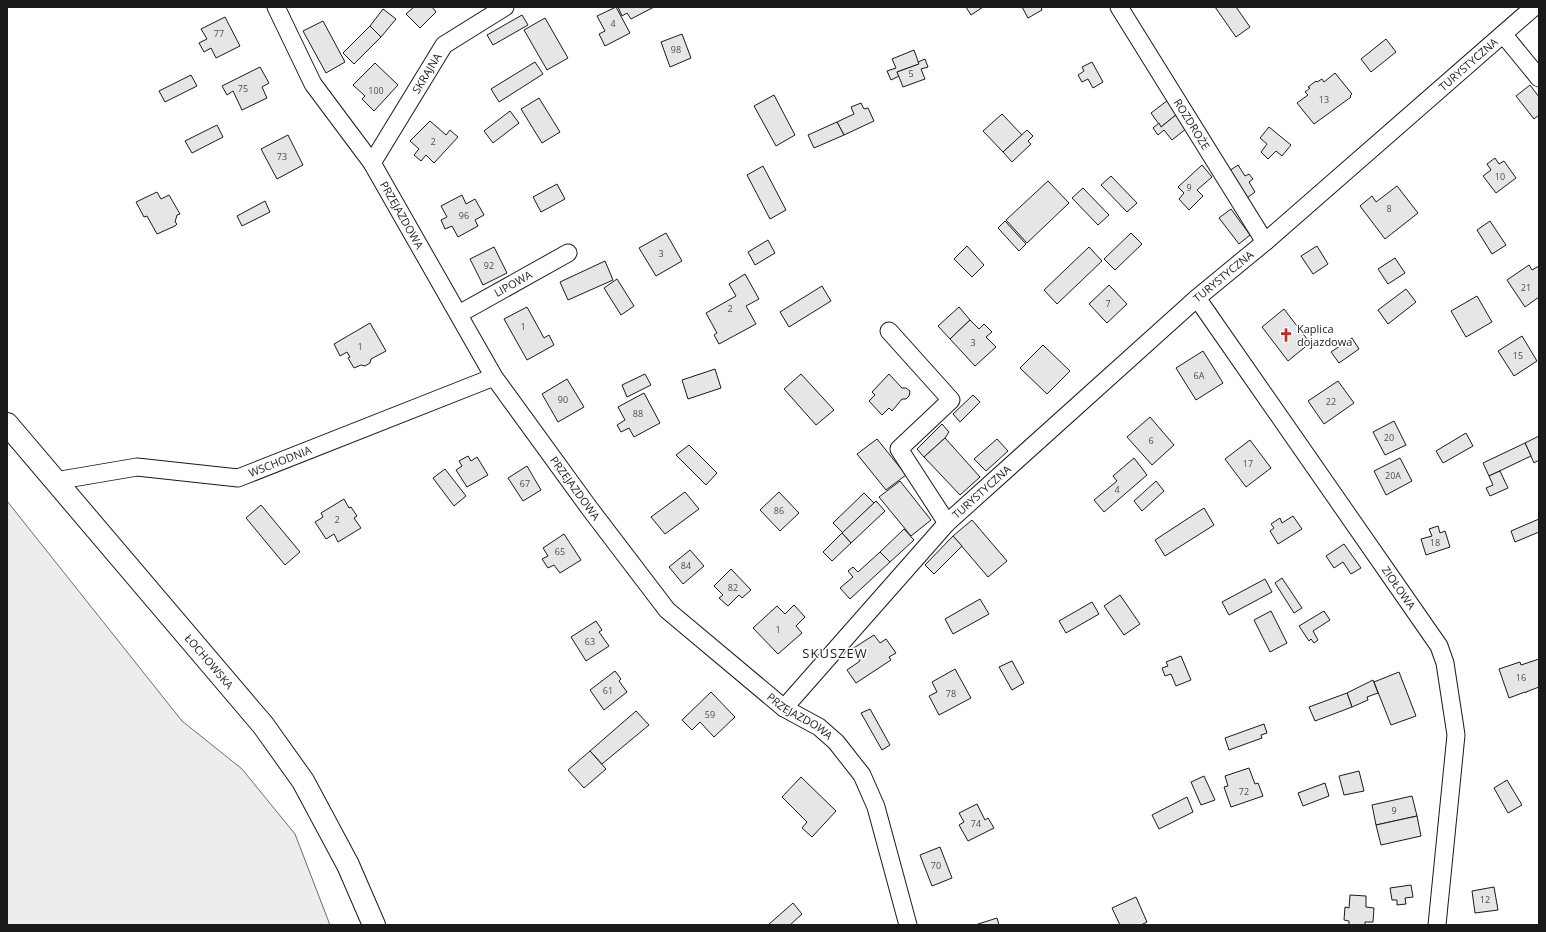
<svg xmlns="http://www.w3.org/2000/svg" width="1546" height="932" viewBox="0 0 1546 932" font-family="'Open Sans',sans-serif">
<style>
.built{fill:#ededed;stroke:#6a6a6a}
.building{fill:#e6e6e6;stroke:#1a1a1a}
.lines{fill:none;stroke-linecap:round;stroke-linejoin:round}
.minor-casing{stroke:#1a1a1a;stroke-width:19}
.primary-casing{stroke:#1a1a1a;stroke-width:24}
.minor{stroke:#fff;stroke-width:17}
.primary{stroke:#fff;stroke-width:22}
.labels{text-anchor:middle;stroke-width:3;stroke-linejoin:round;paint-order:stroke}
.number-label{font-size:9px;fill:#4d4d4d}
.street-label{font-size:11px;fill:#1a1a1a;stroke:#fff}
.poi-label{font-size:11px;fill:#1a1a1a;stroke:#fff;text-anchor:start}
.quarter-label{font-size:13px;letter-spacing:1px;fill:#1a1a1a;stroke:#fff}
</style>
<rect width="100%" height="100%" fill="#fff"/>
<polygon class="built" points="7,501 182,721 242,769 295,834 330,925 7,925"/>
<g class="building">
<polygon points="414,7 432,7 436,12 420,28 406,14"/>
<polygon points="616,7 630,33 605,46 599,34 605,31 597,16"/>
<polygon points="618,7 654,7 631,19 627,13 622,16"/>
<polygon points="966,7 983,7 971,15"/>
<polygon points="1022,7 1041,7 1042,10 1028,18"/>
<polygon points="1215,7 1236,7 1250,27 1236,37"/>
<polygon points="383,9 396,19 381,37 370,26"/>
<polygon points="522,15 528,25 493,45 487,35"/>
<polygon points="225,17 240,46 216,58 211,48 204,52 199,43 207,39 201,29"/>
<polygon points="545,18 568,58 547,70 524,30"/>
<polygon points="323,21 345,62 326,73 303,31"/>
<polygon points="370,26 381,37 354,64 343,53"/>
<polygon points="682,34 691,58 670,67 661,42"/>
<polygon points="1386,39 1396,52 1371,72 1361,59"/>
<polygon points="914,50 919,64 897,72 899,76 891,80 887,71 896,68 892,59"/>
<polygon points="925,59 928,67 921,69 925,79 903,87 897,72 919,64 918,62"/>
<polygon points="535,62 543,74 499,102 491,89"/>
<polygon points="1092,62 1103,82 1093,88 1088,79 1082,82 1078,75 1084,71 1082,67"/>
<polygon points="375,63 398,85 374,111 362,99 365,96 353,85"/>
<polygon points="260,67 269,83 262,87 267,98 242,110 233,91 227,95 222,86"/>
<polygon points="1335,73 1352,94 1350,96 1351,97 1314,124 1297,103 1308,95 1305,92 1310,88 1308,87 1316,81 1317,82 1322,79 1324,82"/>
<polygon points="191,75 197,86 165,102 159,91"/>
<polygon points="1530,85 1539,97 1539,115 1534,119 1516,96"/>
<polygon points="774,95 795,135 776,146 754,106"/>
<polygon points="1172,97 1177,114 1161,127 1151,113"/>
<polygon points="539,98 560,132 542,143 521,109"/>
<polygon points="861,103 864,109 868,108 874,121 844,135 837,122 854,114 851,107"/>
<polygon points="510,111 519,123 493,143 484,131"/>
<polygon points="1002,114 1022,135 1003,152 983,131"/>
<polygon points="1177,114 1187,128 1172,140 1164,130 1158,135 1153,128 1159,123 1161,127"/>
<polygon points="430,121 446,135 450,130 458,137 434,163 426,155 421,161 414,155 419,149 410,141"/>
<polygon points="837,122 844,135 814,148 808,135"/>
<polygon points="217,125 223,137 192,153 185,141"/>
<polygon points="1269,127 1291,145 1282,156 1276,151 1268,159 1261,152 1267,144 1260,138"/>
<polygon points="1027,130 1033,136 1028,141 1031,144 1012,162 1003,152"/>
<polygon points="288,135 303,165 277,179 261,149"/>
<polygon points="1495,158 1499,164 1504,161 1516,178 1496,193 1483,176 1491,170 1487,164"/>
<polygon points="1202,165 1212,177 1197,190 1203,196 1189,210 1179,199 1184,193 1178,187"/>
<polygon points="1238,165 1245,176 1249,174 1253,179 1249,182 1255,192 1247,198 1229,171"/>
<polygon points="763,166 786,210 770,219 747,175"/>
<polygon points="1111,176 1137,203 1127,212 1101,185"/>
<polygon points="1048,181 1069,203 1027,243 1006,220"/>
<polygon points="557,184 565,199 541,212 533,197"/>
<polygon points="1397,186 1418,213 1385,239 1360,206 1372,196 1376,202"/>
<polygon points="1083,188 1109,215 1098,225 1072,198"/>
<polygon points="157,192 161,199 169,195 180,214 177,215 175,222 177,224 175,226 157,234 147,216 144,217 136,202"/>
<polygon points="462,195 466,204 475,199 484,215 475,220 478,226 458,237 452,226 445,229 441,220 447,217 441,206"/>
<polygon points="265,201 270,212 242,226 237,216"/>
<polygon points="1231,209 1250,235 1239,244 1219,218"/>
<polygon points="1005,221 1026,244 1019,251 998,228"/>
<polygon points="1490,221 1506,245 1492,254 1477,230"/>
<polygon points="666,233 682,261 656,276 639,248"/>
<polygon points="1131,233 1142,244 1115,270 1104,259"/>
<polygon points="768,240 775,253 755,265 748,252"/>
<polygon points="967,246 984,265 972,277 954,259"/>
<polygon points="1317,246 1328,264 1313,274 1301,256"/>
<polygon points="494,247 507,273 483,285 470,259"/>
<polygon points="1089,247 1102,261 1057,304 1044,290"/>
<polygon points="1395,258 1405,273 1388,284 1378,269"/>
<polygon points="605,261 613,280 568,300 560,282"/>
<polygon points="1529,265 1532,270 1539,266 1539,297 1525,307 1507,280"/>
<polygon points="745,274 759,299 746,306 756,324 719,344 714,335 717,333 706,313 736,296 729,284"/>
<polygon points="617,279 634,306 621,315 604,288"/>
<polygon points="1109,285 1127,304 1107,323 1089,304"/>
<polygon points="822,286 831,301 789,327 780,312"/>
<polygon points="1406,289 1416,302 1388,324 1378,310"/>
<polygon points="1477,296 1492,322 1466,337 1451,311"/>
<polygon points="527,307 544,338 549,335 554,345 527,360 504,319"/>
<polygon points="959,307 970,320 950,339 938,326"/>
<polygon points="1284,309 1310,343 1288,361 1262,327"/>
<polygon points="970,320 979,329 984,324 992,332 986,337 996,347 975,366 950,339"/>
<polygon points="370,323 386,351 371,359 370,363 365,366 361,365 354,368 348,358 350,357 347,352 340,356 334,344"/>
<polygon points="1522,336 1537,361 1514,376 1498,351"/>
<polygon points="1352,338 1359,349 1339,363 1331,352"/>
<polygon points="1043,345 1070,371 1047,394 1020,368"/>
<polygon points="1203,351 1223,383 1196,400 1176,368"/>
<polygon points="715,369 721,388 688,399 682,380"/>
<polygon points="645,374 651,385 627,397 622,385"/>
<polygon points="801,374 834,410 816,425 784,389"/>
<polygon points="889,374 902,388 906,388 910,391 909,396 906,399 902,399 892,411 889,408 882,415 869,401 875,395 872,392"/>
<polygon points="567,379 584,407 558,422 542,394"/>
<polygon points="1338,381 1354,403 1324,424 1308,401"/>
<polygon points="644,393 660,423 634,437 629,428 621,432 617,425 625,420 618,407"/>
<polygon points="973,395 980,402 960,422 953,414"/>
<polygon points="1150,417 1174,445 1152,465 1127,437"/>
<polygon points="1394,421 1406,445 1385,455 1373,432"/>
<polygon points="942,424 949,432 945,438 924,457 917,449"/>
<polygon points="1466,433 1473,446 1443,463 1436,451"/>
<polygon points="1539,436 1539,460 1534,463 1525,443"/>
<polygon points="945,438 980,477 960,495 924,457"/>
<polygon points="877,439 906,475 886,490 857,454"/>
<polygon points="997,439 1008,451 986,471 974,459"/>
<polygon points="1250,440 1271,468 1246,487 1225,459"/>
<polygon points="1525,443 1531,456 1489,476 1483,463"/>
<polygon points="689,445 717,473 706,485 676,455"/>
<polygon points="468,456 471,461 477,457 488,475 467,487 456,470 462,466 459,461"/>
<polygon points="1134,458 1147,475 1104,512 1094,500 1117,481 1113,476"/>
<polygon points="1400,458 1412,481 1386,495 1374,471"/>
<polygon points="527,466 541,490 523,501 508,478"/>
<polygon points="445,469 466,496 454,506 433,478"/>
<polygon points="1500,471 1508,488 1490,496 1486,488 1493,485 1489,476"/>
<polygon points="900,481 931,520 911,536 879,497"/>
<polygon points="1156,481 1164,491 1142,511 1134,501"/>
<polygon points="685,492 699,509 665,534 651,517"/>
<polygon points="779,492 799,513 780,531 760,510"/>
<polygon points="864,493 874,503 843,533 833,523"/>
<polygon points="344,499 349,508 351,507 357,516 354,518 361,528 338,542 334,534 326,539 315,522 323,517 321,513"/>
<polygon points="876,501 885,511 851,543 842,533"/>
<polygon points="261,505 300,552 285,565 246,518"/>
<polygon points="1204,508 1214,525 1165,556 1155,540"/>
<polygon points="1293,516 1302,529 1278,544 1270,531 1274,528 1271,524 1280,518 1282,523"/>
<polygon points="1539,519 1539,532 1515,542 1511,531"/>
<polygon points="972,520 1007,561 988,577 953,536"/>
<polygon points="1438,526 1440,533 1445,531 1450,547 1426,555 1421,539 1432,536 1429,529"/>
<polygon points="904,529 914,540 890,562 880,552"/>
<polygon points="842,533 851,543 832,561 823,552"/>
<polygon points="564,534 581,560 560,573 554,565 548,568 542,559 548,556 543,548"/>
<polygon points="953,536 962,546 934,574 925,565"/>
<polygon points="1344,544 1361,568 1351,574 1343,562 1334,568 1326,556"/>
<polygon points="690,550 704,566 683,584 669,567"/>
<polygon points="880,552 890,562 850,599 840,588 853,577 848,571 853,567 858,572"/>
<polygon points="731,569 751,590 742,598 739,595 728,606 719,598 723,595 714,586"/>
<polygon points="1282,578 1302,608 1294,613 1275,583"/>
<polygon points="1265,579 1272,592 1229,615 1222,602"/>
<polygon points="1120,595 1140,624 1124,635 1104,606"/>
<polygon points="980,599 989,614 953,634 945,619"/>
<polygon points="1092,602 1099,614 1066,633 1059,621"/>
<polygon points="794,605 805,617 796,626 802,633 778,654 753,628 777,606 785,614"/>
<polygon points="1271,611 1287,643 1270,652 1254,620"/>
<polygon points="1324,611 1330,620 1313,631 1318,640 1314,643 1311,639 1309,641 1299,626"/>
<polygon points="596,621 602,630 599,632 609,646 586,661 571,637"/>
<polygon points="874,635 880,643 886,639 896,653 889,657 891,660 856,683 847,670 860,661 852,649"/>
<polygon points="1181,656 1191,680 1176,686 1171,674 1165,676 1162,668 1168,666 1166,662"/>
<polygon points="1539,659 1539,687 1526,692 1526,693 1525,692 1509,698 1499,669 1520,662 1521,665"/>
<polygon points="1012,661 1024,683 1012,690 999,667"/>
<polygon points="955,669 971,698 939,715 929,696 937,692 932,682"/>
<polygon points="615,671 621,679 619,681 627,692 604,710 590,690"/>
<polygon points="1399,672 1416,716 1391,725 1374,682"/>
<polygon points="1373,680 1378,693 1367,697 1368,700 1352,707 1347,693"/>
<polygon points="711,692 735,717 714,737 700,722 692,730 682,720"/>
<polygon points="1347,693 1352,707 1315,721 1309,707"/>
<polygon points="870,709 890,745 882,750 861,713"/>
<polygon points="636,711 649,725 602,764 590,751"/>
<polygon points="1264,724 1267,733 1261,735 1262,738 1229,750 1225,738"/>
<polygon points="590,751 606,769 584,788 568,770"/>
<polygon points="1249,768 1255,784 1258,783 1263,796 1231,807 1224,787 1228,786 1225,776"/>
<polygon points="1359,771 1364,791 1344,795 1339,776"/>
<polygon points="1204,776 1215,800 1201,805 1191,782"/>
<polygon points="801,777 836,811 812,837 802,828 807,822 782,797"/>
<polygon points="1507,780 1522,805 1508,813 1494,788"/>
<polygon points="1325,783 1329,796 1303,806 1298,793"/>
<polygon points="1412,796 1417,816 1376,825 1372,805"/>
<polygon points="1187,797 1193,812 1159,829 1152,815"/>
<polygon points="977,804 985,820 988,818 994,828 968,841 959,825 964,822 959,813"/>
<polygon points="1417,816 1421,836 1381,845 1376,825"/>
<polygon points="940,847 952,878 932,886 920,855"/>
<polygon points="1411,885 1413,897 1405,898 1406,904 1397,905 1397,900 1392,900 1390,888"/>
<polygon points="1494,887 1498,910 1475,913 1472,891"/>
<polygon points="1350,895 1366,896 1366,907 1374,908 1373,922 1365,922 1365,925 1349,925 1349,921 1344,920 1345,907 1349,908"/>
<polygon points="1136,897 1147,922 1141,925 1120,925 1112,908"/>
<polygon points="793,903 802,914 790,925 768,925"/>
<polygon points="997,918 999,925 975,925"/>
</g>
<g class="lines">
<defs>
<g id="minor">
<path id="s1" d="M 276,7 L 313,84 L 372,163 L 494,377 L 590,509 L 667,610 L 784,708 L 819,727 L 836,742 L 862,775 L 876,807 L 908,925"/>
<path id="s2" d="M 1119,7 L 1265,242"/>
<polyline points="1503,34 1539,78"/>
<path id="s3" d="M 372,163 L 444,45 L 505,7"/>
<path id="s4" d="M 1197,298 L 1439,646 L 1445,663 L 1456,735 L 1437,925"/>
<path id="s5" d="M 459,314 L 568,253"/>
<polyline points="889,331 951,400 899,449 947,523"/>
<path id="s6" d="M 55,481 L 137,467 L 238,478 L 494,377"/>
<path id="s7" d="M 784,708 L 947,523 L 1197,298 L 1265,242 L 1534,7"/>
</g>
<g id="primary">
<path id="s8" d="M 7,424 L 263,725 L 303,781 L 348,865 L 374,925"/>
</g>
</defs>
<use href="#minor" class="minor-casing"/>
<use href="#primary" class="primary-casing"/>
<use href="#minor" class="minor"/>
<use href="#primary" class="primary"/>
</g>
<defs>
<symbol id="church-bare" viewBox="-9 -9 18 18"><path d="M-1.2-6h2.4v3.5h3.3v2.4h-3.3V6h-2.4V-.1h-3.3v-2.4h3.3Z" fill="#c62828" stroke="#fff" stroke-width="2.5" paint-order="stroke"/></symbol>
</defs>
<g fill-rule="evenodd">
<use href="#church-bare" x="1276" y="325" width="20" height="20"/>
</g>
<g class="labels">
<g class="number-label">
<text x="613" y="27">4</text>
<text x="219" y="37">77</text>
<text x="676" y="53">98</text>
<text x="911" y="77">5</text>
<text x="243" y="92">75</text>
<text x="376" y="94">100</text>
<text x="1324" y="103">13</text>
<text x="433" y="145">2</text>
<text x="282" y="160">73</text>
<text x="1500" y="180">10</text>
<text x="1189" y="191">9</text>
<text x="1389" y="212">8</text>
<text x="464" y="219">96</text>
<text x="661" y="257">3</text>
<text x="489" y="269">92</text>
<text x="1526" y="291">21</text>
<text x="1108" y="307">7</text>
<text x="730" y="312">2</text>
<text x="523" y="330">1</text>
<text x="973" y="346">3</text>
<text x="360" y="350">1</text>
<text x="1518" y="359">15</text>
<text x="1199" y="379">6A</text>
<text x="563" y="403">90</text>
<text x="1331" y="405">22</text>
<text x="638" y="417">88</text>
<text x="1389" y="441">20</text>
<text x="1151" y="444">6</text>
<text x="1248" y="467">17</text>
<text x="1393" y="479">20A</text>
<text x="525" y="487">67</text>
<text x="1117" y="493">4</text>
<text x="779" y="514">86</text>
<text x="337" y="523">2</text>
<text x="1435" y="546">18</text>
<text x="560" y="555">65</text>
<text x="686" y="569">84</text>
<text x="733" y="591">82</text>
<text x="778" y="633">1</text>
<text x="590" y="645">63</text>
<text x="1521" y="681">16</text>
<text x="608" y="694">61</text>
<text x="951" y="697">78</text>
<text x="710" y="718">59</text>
<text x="1244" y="795">72</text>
<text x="1394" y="814">9</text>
<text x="976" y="827">74</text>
<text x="936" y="869">70</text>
<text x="1485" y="903">12</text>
</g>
<g class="street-label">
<text dy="4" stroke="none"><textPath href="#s7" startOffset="941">TURYSTYCZNA</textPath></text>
<text dy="4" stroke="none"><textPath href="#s3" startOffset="105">SKRAJNA</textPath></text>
<text dy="4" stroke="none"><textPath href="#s2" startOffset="138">ROZDROŻE</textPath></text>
<text dy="4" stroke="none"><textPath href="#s1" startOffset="244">PRZEJAZDOWA</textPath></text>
<text dy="4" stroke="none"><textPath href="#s7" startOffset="617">TURYSTYCZNA</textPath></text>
<text dy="4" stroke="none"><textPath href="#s5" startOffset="62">LIPOWA</textPath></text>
<text dy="4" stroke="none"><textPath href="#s6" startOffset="230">WSCHODNIA</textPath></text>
<text dy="4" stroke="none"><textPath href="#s1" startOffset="568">PRZEJAZDOWA</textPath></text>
<text dy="4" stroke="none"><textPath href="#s7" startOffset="293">TURYSTYCZNA</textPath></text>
<text dy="4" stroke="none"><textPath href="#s4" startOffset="353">ZIOŁOWA</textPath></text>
<text dy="4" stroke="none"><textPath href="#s8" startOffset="312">ŁOCHOWSKA</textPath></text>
<text dy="4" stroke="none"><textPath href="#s1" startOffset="891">PRZEJAZDOWA</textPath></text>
</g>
<g class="poi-label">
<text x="1297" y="333">Kaplica<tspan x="1297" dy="13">dojazdowa</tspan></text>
</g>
<g class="quarter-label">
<text x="835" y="658">SKUSZEW</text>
</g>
</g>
<rect width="1546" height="932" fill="none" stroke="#1a1a1a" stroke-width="16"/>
</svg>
